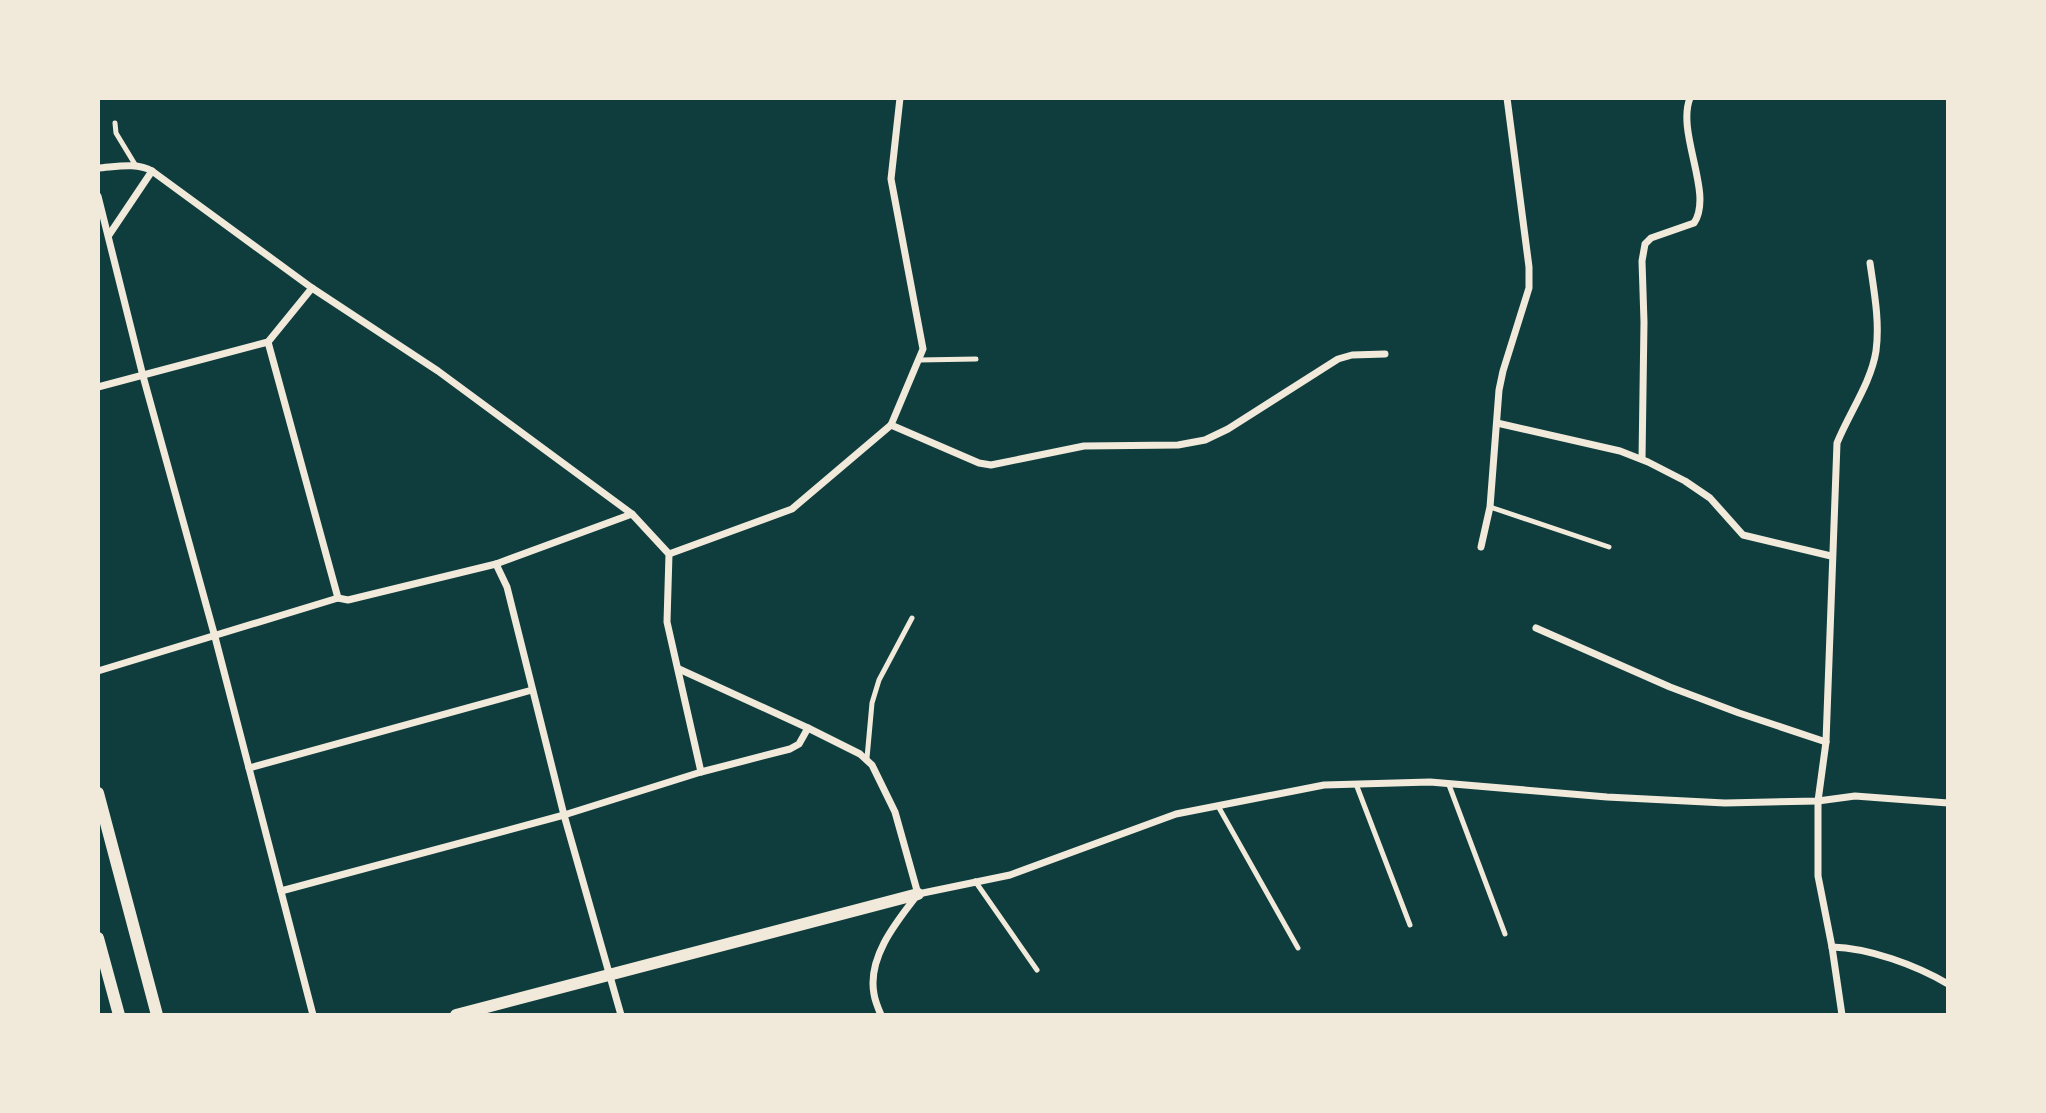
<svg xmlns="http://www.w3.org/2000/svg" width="2046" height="1113" viewBox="0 0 2046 1113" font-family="'Source Serif 4',serif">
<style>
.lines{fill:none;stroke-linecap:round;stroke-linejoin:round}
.service{stroke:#f1e9da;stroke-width:5}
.minor{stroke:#f1e9da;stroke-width:7}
.tertiary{stroke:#f1e9da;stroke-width:12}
</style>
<rect width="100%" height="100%" fill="#0f3d3e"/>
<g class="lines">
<g class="service">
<polyline points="115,123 116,133 136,166"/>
<polyline points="919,360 976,359"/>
<polyline points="1490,507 1609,547"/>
<polyline points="867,758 872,703 879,680 912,618"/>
<polyline points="1356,784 1410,925"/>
<polyline points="1449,785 1505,934"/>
<polyline points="1218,806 1298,948"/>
<polyline points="975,881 1037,970"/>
</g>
<g class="minor">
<polyline points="900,98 891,179 923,349 891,425 979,463 991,465 1084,446 1178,445 1205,440 1228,429 1338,359 1352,355 1385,354"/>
<path d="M 98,168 C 115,167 137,162 152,171 L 312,288 L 438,371 L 632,514 L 669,554 L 667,622 L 701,772"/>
<polyline points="98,196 143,376 215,637 313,1015"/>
<polyline points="109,235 152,171"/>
<polyline points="268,342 338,598"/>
<polyline points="98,387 268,342 312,288"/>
<polyline points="1497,423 1620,451 1648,462 1685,481 1710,498 1743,535 1831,556"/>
<path d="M 1642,459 L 1644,322 L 1642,261 L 1645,244 L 1651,238 L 1694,223 C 1714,194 1676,133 1690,98"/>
<polyline points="1481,547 1490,507 1499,390 1503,371 1529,288 1529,267 1507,98"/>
<polyline points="669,554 792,509 891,425"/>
<polyline points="496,564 507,587 564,815 621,1015"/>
<polyline points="1536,628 1670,687 1739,713 1826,742"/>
<polyline points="98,671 338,598 348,600 496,564 632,514"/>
<polyline points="808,728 860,754 872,765 895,812 918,894"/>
<polyline points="249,768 532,690"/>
<polyline points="281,891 564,815 701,772 790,749 799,744 808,728 679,669"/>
<path d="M 1832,947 C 1869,948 1916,965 1948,984"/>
<path d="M 881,1015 C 878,1008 875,1001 874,994 C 867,957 897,921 918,894 L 1010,875 L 1176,814 L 1324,785 L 1430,782 L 1607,797 L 1725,803 L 1818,801 L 1855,796 L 1948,803"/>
<path d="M 1842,1015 L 1832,947 L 1818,876 L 1818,801 L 1826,742 L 1837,443 C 1849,413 1871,383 1876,351 C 1880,322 1874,291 1870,263"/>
</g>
<g class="tertiary">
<polyline points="98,793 157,1015"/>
<polyline points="98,938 119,1015"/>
<polyline points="456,1015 918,894"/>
</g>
</g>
<rect width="2046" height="1113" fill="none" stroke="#f1e9da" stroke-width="200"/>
</svg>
